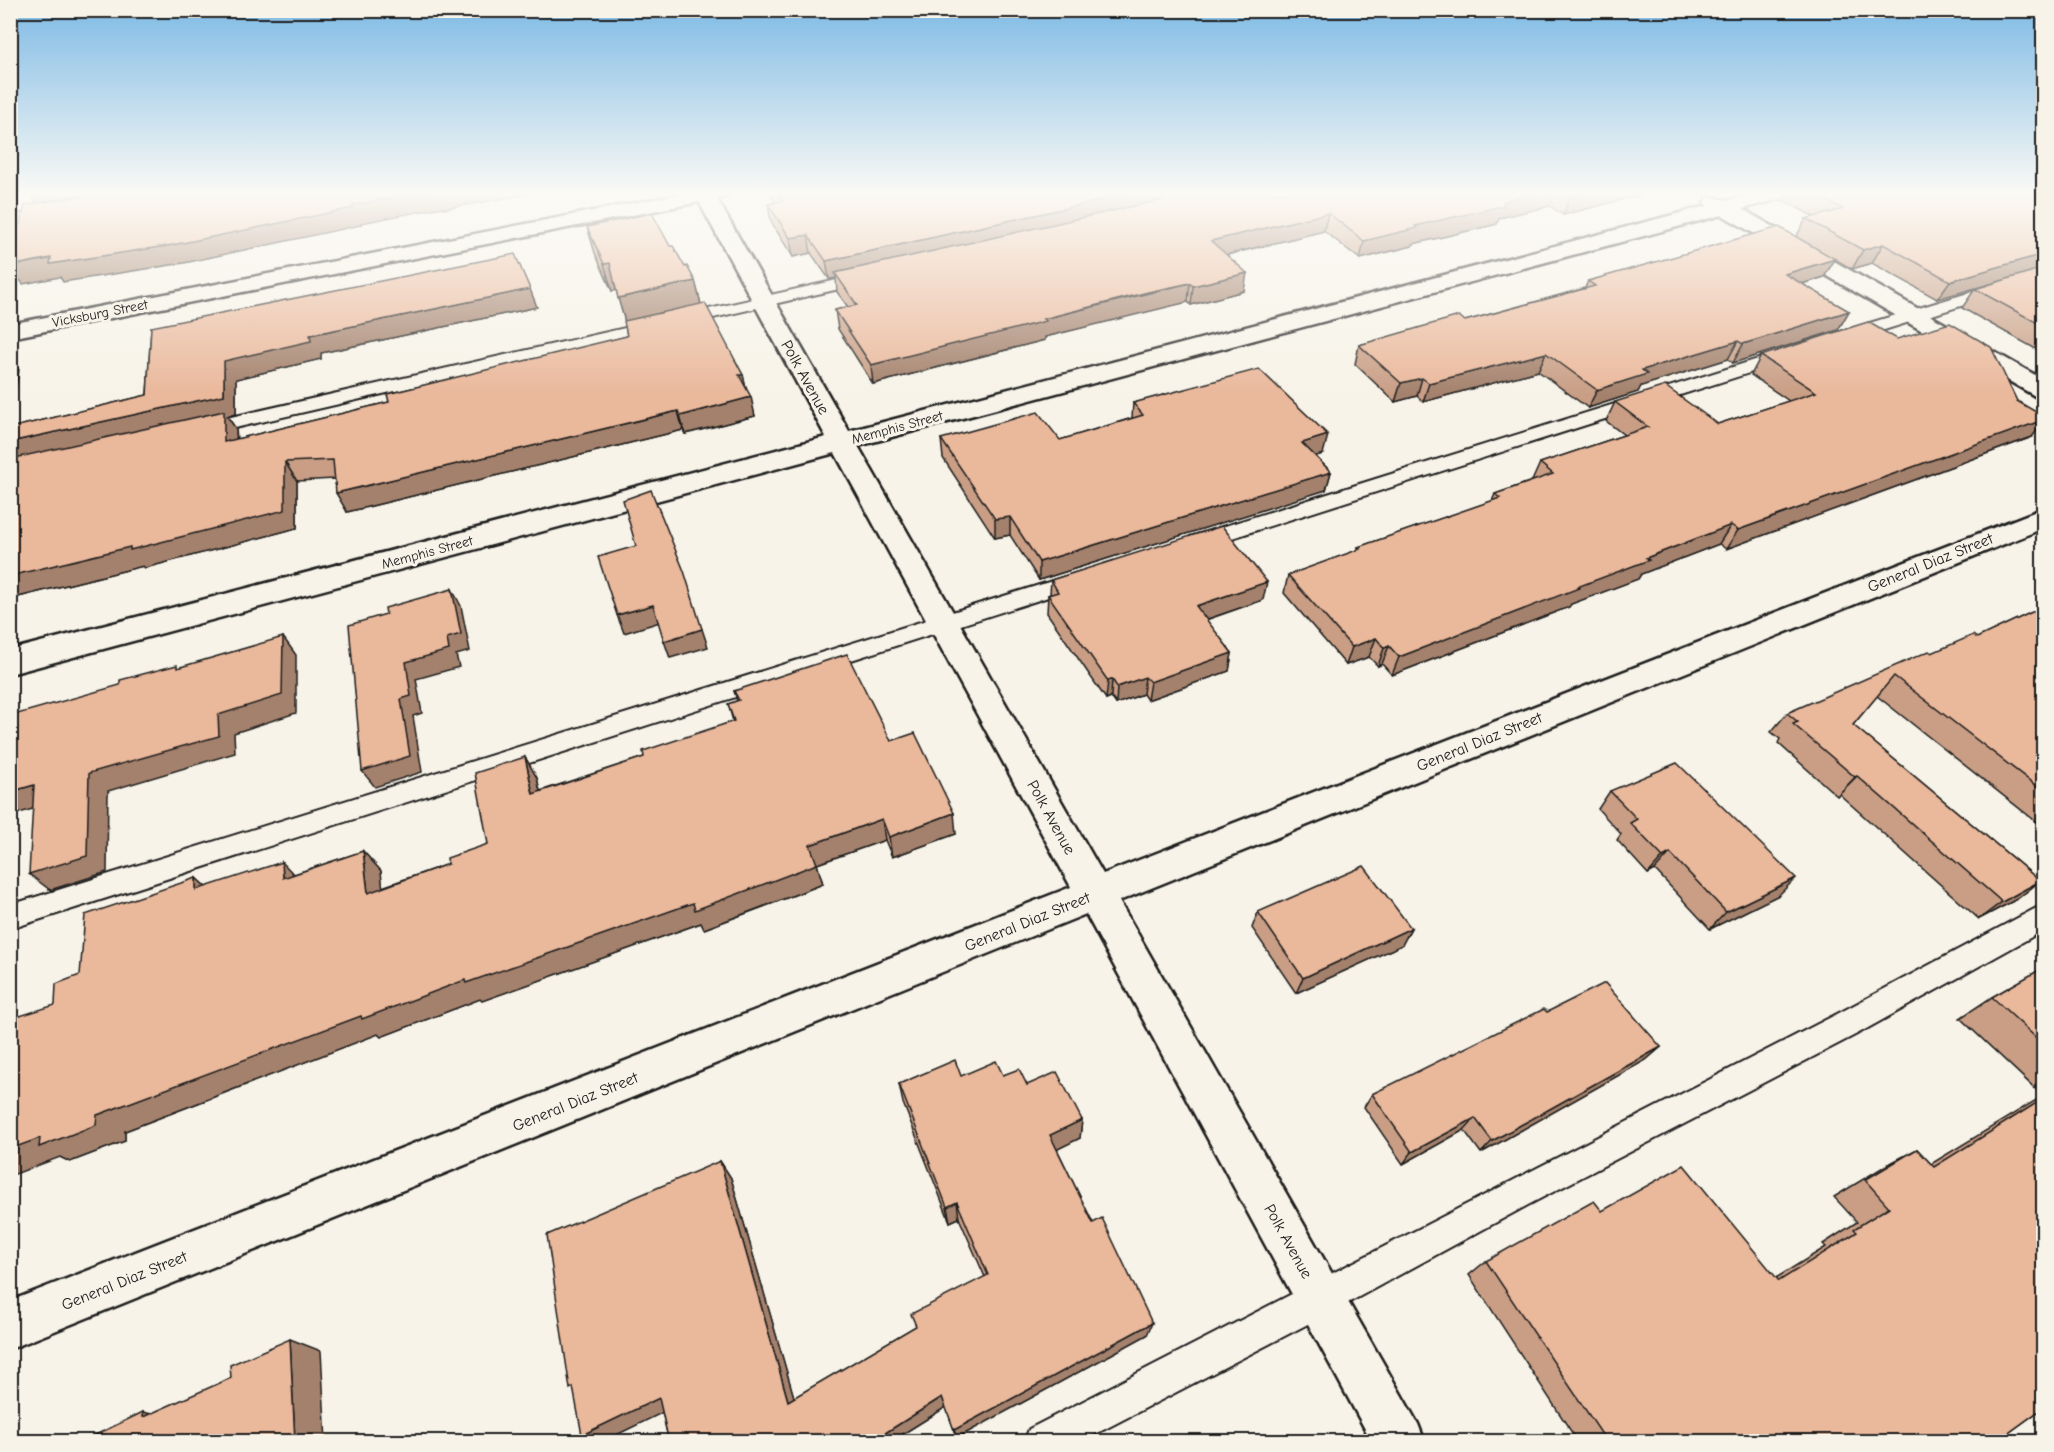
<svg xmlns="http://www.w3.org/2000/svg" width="2054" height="1452" viewBox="0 0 2054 1452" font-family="'Comic Neue',sans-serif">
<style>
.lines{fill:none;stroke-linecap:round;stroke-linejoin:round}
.lane-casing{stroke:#1c1c1c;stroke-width:4}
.street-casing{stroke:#1c1c1c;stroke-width:5}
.lane{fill:#f7f3e8;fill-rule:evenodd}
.street{fill:#f7f3e8;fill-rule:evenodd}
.wall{fill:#c99e85;stroke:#1c1c1c;stroke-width:1.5}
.shaded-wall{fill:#a4816c;stroke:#1c1c1c;stroke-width:1.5}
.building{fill:#eab89b;stroke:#1c1c1c;stroke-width:1.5}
.labels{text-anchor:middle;stroke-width:6;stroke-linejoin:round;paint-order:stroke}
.far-street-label{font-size:14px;fill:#1c1c1c;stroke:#f7f3e8}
.street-label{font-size:16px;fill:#1c1c1c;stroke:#f7f3e8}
</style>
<rect width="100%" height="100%" fill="#f7f3e8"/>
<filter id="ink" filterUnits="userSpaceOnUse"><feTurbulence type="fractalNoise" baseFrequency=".0167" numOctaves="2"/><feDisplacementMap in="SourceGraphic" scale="12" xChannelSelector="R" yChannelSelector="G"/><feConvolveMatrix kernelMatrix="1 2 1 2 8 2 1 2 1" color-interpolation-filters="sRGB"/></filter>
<g filter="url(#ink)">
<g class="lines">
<defs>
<g id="lane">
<polygon points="52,209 57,211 60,214 57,217 10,225 10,216"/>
<polygon points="2044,270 2044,280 1852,340 1840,340 1837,336 1840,332"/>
<polygon points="868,273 874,275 876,278 874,281 200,436 193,434 191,430 193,426 200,424"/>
<polygon points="1787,350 1793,351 1796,355 1793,359 1204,547 1197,549 1190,547 1187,542 1190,537"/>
<polygon points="1081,572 1089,574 1092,579 1089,584 10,929 10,905"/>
<polygon points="2044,904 2044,930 1859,1033 1528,1205 1333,1311 1080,1442 1024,1442 1029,1429 1839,1013"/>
</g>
<path id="street" d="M 691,192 L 730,192 L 727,196 L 717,199 L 849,431 L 1707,206 L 1704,202 L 1707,198 C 1716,195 1722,201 1730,200 C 1755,196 1767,190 1794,192 L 1791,196 L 1742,209 L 2044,380 L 2044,398 L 2035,396 L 1722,215 L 858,446 L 1103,874 L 2044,508 L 2044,528 L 1119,901 L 1418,1424 L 1425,1442 L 1372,1442 L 1086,914 L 10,1349 L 10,1301 L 1071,887 L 835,453 L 10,674 L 10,650 L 826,437 L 699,202 L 10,338 L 10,324 Z"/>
</defs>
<use href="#lane" class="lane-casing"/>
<use href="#street" class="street-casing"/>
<use href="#lane" class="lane"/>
<use href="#street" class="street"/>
</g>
<g class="wall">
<polygon points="769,192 1652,192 1563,215 1550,206 1499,218 1497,224 1413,244 1412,246 1360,259 1324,231 1227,255 1244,291 1191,305 1188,302 1147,311 1045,337 1045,340 873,384 838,329 835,310 848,307 837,292 836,278 829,279 811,253 793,257 771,222 768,204 775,202"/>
<polygon points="1788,192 2043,192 2043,353 1962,308 1975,289 2013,277 1937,299 1872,263 1852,269 1835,259 1824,277 1802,284 1849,311 1838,330 1733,363 1728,359 1641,386 1638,392 1588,408 1538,371 1423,402 1417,396 1395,402 1355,364 1359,345 1465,321 1585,288 1588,281 1796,237 1806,219 1814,217 1783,200"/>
<polygon points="587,227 670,246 695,281 701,304 743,375 746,388 755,416 685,434 683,430 347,512 334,479 297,481 297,528 145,568 143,566 10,599 10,428 147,395 151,327 537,307 321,353 321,359 236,379 236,414 227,416 236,429 237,439 389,402 627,336 625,321 616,290 612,291 595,253"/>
<polygon points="1761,356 2032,437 1726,549 1719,544 1641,574 1638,579 1571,604 1569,607 1392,675 1382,664 1378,666 1369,657 1346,665 1284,593 1288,575 1358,550 1358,547 1492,501 1495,494 1532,481 1540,463 1624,435 1606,421 1615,402 1718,424 1789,401 1751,375"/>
<polygon points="1133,403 1323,454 1315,456 1331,472 1326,490 1039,580 1010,535 995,538 943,458 941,439 1060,440 1132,418"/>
<polygon points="1051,580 1263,600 1206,620 1232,653 1229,671 1147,700 1143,694 1116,704 1111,697 1106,699 1047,613 1048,595 1050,594"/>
<polygon points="2043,607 2043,827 1877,696 1853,725 2040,881 2017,899 1979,919 1839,794 1837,796 1778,743 1780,739 1771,732 1787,713 1932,653 1977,638"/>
<polygon points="734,691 891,741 956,834 892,857 885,840 817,864 823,884 774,903 704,929 701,923 482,1001 480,999 381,1037 378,1034 125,1131 125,1141 70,1162 60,1157 55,1005 80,975 196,878 206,887 294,874 363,851 381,871 382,887 448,864 488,844 525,757 537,778 540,791 644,757 733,721 728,704 737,701"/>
<polygon points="1610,791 1779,895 1710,929 1655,870 1648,874 1617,840 1621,834 1598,809"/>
<polygon points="1258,912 1411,928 1402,945 1296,993 1252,928"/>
<polygon points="2043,968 2043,1408 1999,1440 2000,1442 1578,1442 1469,1275 1486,1261 1776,1278 1826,1247 1823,1244 1857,1222 1834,1197 1885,1166 1917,1149 1931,1164 2043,1096 1960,1018 1992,997"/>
<polygon points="1547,1012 1661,1047 1646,1060 1481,1153 1464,1130 1403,1164 1364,1107 1372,1094"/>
<polygon points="1003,1075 1027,1085 1082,1120 1080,1138 1057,1149 1147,1335 957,1438 946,1407 890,1442 669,1442 662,1412 602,1442 598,1442 582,1435 720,1161 731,1178 794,1398 916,1326 985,1277 959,1218 950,1222 903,1103 899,1084 961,1076"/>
</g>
<g class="shaded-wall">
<polygon points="29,192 145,192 40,209"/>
<polygon points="424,192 539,192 444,209 443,207 361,223 361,225 184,263 63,282 60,277 23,284 10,268 10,266"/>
<polygon points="1139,192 1217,192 835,273 836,278 829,279 826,261"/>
<polygon points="1541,192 1555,192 1550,206 1499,218 1497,224 1413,244 1412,246 1360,259 1364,241 1504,201"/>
<polygon points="1589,192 1652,192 1563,215 1570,197"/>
<polygon points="1328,213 1324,231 1209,259 1211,241"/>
<polygon points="808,235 811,253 793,257 790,238"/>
<polygon points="1883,244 1872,263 1852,269 1863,250"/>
<polygon points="2043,254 2043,269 1937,299 1950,281"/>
<polygon points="1835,259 1824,277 1775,292 1785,274"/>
<polygon points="610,263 618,290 612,291 604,264"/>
<polygon points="1247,273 1244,291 1191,305 1193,286"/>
<polygon points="695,281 702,308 626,325 618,298"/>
<polygon points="1190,283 1188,302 1045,337 1045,340 873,384 871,365 1043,319"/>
<polygon points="530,289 537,307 321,353 321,359 236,379 236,414 227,416 236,429 237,460 224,442 10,465 10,442 224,395 224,361 310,335"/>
<polygon points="1849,311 1838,330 1733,363 1743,344"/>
<polygon points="1738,341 1728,359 1641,386 1638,392 1588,408 1597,390 1642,370"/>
<polygon points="1546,353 1538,371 1423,402 1429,383"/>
<polygon points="10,360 19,370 10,421"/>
<polygon points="739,375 743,375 747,393"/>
<polygon points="1422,378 1417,396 1395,402 1401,383"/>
<polygon points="751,397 755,416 685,434 680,416"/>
<polygon points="678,411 683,430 347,512 336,493"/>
<polygon points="2043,420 2043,423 2032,437 1726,549 1738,530"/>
<polygon points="1328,435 1323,454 1298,462 1302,443"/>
<polygon points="285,462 297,481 297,528 145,568 143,566 10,599 10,576"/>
<polygon points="1331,472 1326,490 1039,580 1039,562"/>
<polygon points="1010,517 1010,535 995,538 995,519"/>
<polygon points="1731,525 1719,544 1641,574 1638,579 1571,604 1569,607 1392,675 1399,657 1646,558"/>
<polygon points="1267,582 1263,600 1193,624 1196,606"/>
<polygon points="452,589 461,606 470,651 456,655 459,667 416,679 422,713 413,716 422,772 375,787 362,771 401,699 406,662 447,638"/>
<polygon points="653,605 660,622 624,633 617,615"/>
<polygon points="702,629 708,647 670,658 664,641"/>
<polygon points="283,637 296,655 296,713 234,733 235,753 108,791 107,872 50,890 29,874 89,773 218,715"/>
<polygon points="1376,638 1369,657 1346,665 1352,647"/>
<polygon points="1389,646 1382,664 1378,666 1384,648"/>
<polygon points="1232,653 1229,671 1147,700 1150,682"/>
<polygon points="1145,677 1143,694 1116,704 1117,687"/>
<polygon points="1112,679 1111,697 1106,699 1108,681"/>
<polygon points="525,757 537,778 545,814 533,794"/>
<polygon points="1857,776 1837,796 1855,777"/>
<polygon points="34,785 55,802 10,816 10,792"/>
<polygon points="954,813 956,834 892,857 889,837"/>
<polygon points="882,819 885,840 817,864 823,884 704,929 701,923 482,1001 480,999 381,1037 378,1034 125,1131 125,1141 70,1162 60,1157 10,1176 10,1149 97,1115 810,845"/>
<polygon points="363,851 381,871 385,912 368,893"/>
<polygon points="1670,853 1655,870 1648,874 1663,857"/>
<polygon points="282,862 301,882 283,878"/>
<polygon points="196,878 218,898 196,890"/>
<polygon points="1796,878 1779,895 1710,929 1726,912"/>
<polygon points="2040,881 2017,899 1979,919 2002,902"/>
<polygon points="1411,928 1402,945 1296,993 1303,978"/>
<polygon points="1661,1047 1646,1060 1481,1153 1492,1141"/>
<polygon points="1475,1118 1464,1130 1403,1164 1412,1152"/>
<polygon points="1082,1120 1080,1138 1050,1153 1050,1135"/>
<polygon points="720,1161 731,1178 798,1411 788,1401"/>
<polygon points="957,1202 959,1218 950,1222 947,1207"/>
<polygon points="1152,1323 1147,1335 957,1438 954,1430"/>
<polygon points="290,1339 321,1351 326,1442 295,1442"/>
<polygon points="942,1397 946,1407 890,1442 871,1442"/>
<polygon points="659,1398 674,1407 602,1442 598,1442 582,1435"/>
<polygon points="143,1412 181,1421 143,1417"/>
</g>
<g class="building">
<polygon points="106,192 424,192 353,205 353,208 173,245 50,264 51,258 10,266 10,261 25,205"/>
<polygon points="777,192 1139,192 826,261 808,235 790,238 768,204 783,201"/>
<polygon points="1197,192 1541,192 1504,201 1503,206 1415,226 1417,228 1364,241 1328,213 1211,241 1247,273 1193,286 1190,283 1148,292 1043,319 1046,321 871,365 835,310 857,305 835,273"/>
<polygon points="1562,192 1589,192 1570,197"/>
<polygon points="1811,192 2043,192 2043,254 1950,281 1883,244 1863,250 1806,219 1843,209"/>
<polygon points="652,213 670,246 673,246 685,267 687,266 695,281 618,298 610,263 604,264 587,227"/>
<polygon points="1779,227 1835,259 1785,274 1849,311 1743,344 1738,341 1642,370 1647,374 1597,390 1546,353 1429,383 1422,378 1401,383 1359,345 1459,316 1465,321 1595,286 1588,281"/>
<polygon points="515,254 530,289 310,335 311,341 224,361 224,395 10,442 10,428 147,395 151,327"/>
<polygon points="2043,268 2043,326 1975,289"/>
<polygon points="705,303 743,375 739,375 751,397 680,416 678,411 336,493 333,460 285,462 285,510 130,550 130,547 10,576 10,459 224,411 224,442 389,402 387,394 627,336 624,321"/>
<polygon points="1868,322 1897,339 1950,323 1991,347 2017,401 2043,416 2043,420 1738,530 1731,525 1646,558 1649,560 1577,587 1579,588 1399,657 1389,646 1384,648 1376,638 1352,647 1288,575 1360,549 1358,547 1500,498 1495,494 1553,474 1540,463 1648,427 1615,402 1665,386 1718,424 1816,392 1761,356"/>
<polygon points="1259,369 1328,435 1302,443 1331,472 1039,562 1010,517 995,519 941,439 1038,412 1060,440 1143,415 1133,403"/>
<polygon points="651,490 684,571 702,629 664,641 653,605 617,615 598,557 636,546 623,500"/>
<polygon points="1222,526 1267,582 1196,606 1232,653 1150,682 1145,677 1117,687 1112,679 1108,681 1048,595 1058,592 1051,580"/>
<polygon points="452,589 461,634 447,638 449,650 406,662 411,696 401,699 410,756 362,771 349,625 386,614 385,608"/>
<polygon points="2043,607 2043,791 1894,676 1853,725 2040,881 2002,902 1857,776 1855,777 1793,724 1798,722 1787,713 1929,651 1932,653 1973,635 1977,638"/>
<polygon points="283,637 282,695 218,715 219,736 89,773 87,856 29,874 34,785 10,792 10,716 120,685 120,680 177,665 177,668"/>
<polygon points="847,654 891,741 915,733 954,813 889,837 882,819 810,845 817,864 767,883 695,910 693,903 466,983 465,980 362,1019 361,1016 97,1115 96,1125 39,1147 40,1138 10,1149 10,1019 55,1005 56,984 80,975 85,915 196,878 196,890 282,862 283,878 363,851 368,893 448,864 447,858 488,844 475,773 525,757 533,794 644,757 643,751 734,721 728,704 739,700 734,691"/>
<polygon points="1677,763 1796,878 1726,912 1670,853 1663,857 1630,823 1637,819 1610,791"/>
<polygon points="1364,866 1411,928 1303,978 1258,912"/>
<polygon points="2043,968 2043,1044 1992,997"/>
<polygon points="1605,983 1661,1047 1492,1141 1475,1118 1412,1152 1372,1094 1544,1009 1547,1012"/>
<polygon points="955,1060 961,1076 996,1061 1003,1075 1019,1069 1027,1085 1057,1072 1082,1120 1050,1135 1093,1223 1102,1218 1152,1323 954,1430 942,1397 871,1442 669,1442 659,1398 582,1435 573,1387 570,1389 547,1235 720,1161 788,1401 916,1326 911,1314 988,1275 957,1202 947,1207 899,1084"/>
<polygon points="2043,1099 2043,1408 1999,1440 2000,1442 1607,1442 1486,1261 1594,1201 1602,1211 1684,1165 1779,1281 1857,1232 1854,1229 1889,1207 1865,1180 1917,1149 1934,1167"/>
<polygon points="290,1339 295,1442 81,1442 143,1412 143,1417 231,1378 230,1365"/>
</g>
</g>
<linearGradient id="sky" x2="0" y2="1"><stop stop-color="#7ebae5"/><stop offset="0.49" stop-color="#fbfaf5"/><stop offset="1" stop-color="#fbfaf5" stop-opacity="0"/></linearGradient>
<rect width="2054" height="395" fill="url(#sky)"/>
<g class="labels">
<g class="far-street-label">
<text transform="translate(100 313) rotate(-11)" y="5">Vicksburg Street</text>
<text transform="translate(897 427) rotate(-15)" y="5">Memphis Street</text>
<text transform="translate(427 552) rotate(-15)" y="5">Memphis Street</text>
</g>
<g class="street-label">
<text transform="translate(806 377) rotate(61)" y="6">Polk Avenue</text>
<text transform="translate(1930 562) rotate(-22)" y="6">General Diaz Street</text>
<text transform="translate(1479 741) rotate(-22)" y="6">General Diaz Street</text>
<text transform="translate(1052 817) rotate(61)" y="6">Polk Avenue</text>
<text transform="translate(1027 921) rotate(-22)" y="6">General Diaz Street</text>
<text transform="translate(575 1101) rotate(-22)" y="6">General Diaz Street</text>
<text transform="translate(1289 1241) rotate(61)" y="6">Polk Avenue</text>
<text transform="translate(124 1280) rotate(-22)" y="6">General Diaz Street</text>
</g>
</g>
<rect width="2054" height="1452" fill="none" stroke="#f7f3e8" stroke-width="36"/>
<rect x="18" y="18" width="2018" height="1416" fill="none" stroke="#1c1c1c" stroke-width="2" filter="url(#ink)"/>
</svg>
